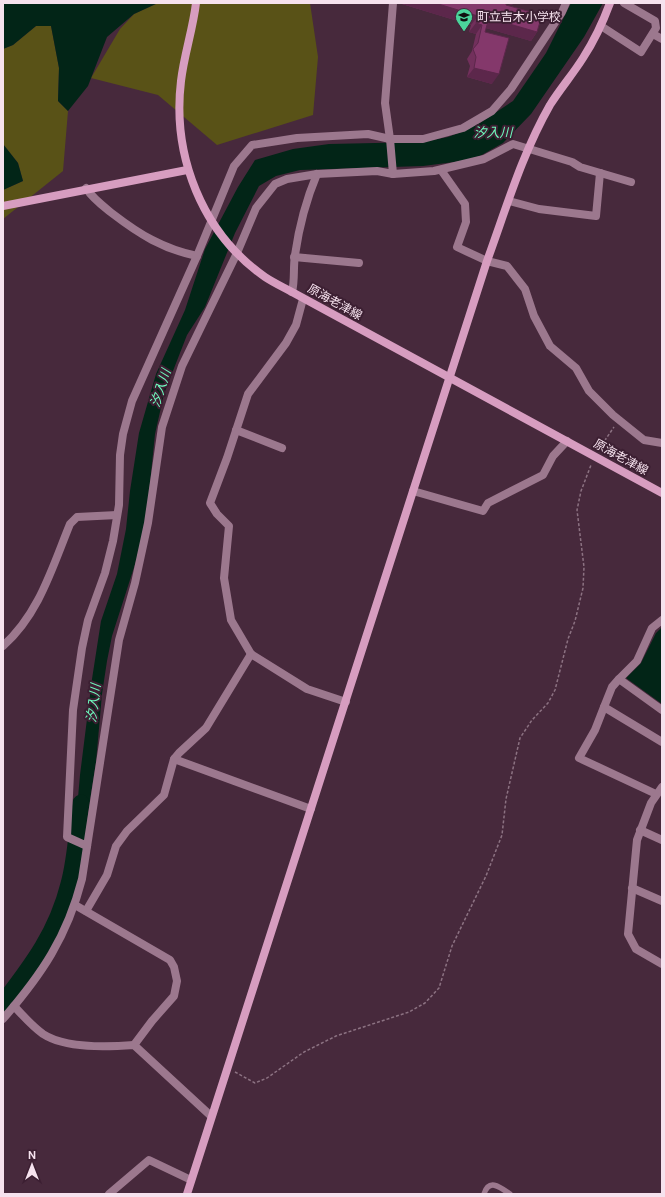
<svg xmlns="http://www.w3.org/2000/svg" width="665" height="1197" viewBox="0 0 665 1197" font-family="'DM Sans','Noto Sans JP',sans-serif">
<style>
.green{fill:#595217}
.water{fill:#022517}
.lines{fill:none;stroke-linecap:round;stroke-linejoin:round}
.river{stroke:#022517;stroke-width:17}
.path{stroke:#8c7282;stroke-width:1.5;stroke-dasharray:3 2;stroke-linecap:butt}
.lane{stroke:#9c788e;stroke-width:5.5}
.street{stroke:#9c788e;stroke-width:8}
.secondary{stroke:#d79dc0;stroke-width:8}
.wall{fill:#72305c}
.shaded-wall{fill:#5c274b}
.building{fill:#84386b;stroke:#5c274b}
.labels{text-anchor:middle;stroke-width:4;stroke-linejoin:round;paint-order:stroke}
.poi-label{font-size:12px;fill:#f6e2ee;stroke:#3c1f32;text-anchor:start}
.street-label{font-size:12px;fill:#f6e2ee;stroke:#3c1f32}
.water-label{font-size:13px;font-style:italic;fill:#6efcbe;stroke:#3c1f32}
</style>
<rect width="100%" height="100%" fill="#47293c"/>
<g class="green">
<polygon points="158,3 310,3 318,57 313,115 217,145 158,95 91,78 120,29 134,14"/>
<polygon points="36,26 51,26 59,68 58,101 68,111 63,171 3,219 3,190 23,181 18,163 3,144 3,49 13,45"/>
</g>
<g class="water">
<polygon points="3,3 158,3 134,14 107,37 88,86 68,111 58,101 59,68 51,26 36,26 13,45 3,49"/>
<polygon points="571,3 603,3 584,37 531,114 503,143 480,156 462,161 423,166 300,170 276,176 259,186 235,233 205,307 187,335 164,394 155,434 147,513 137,558 112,636 107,661 102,694 96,762 87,819 85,841 78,839 77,809 80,775 92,679 101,621 117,574 126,529 130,491 139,433 156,374 185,310 205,249 238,187 255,160 293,149 329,144 422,142 448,137 461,132 480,123 513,101 546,53"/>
<polygon points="3,144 18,163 23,181 3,190"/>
<polygon points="662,627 662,704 626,678 641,663 656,633"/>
</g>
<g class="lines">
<path class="river" d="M 3,1003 C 33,964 57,932 69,884 C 76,859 77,829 81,803"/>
<g class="path">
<polyline points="599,449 614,427"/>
<polyline points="235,1072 255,1083 267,1078 304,1052 336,1036 409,1012 425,1003 439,988 452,946 486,876 502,835 506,799 520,738 532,720 548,703 555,690 568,639 575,621 583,588 584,567 577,510 581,491 591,465"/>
</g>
<path class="lane" d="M 484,1194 C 489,1178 500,1187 510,1194"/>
<g class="street">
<polyline points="601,26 641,52 656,28 655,21 624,3"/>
<polyline points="653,34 662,39"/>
<polyline points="441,170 465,204 466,222 457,247 487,261 507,266 525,289 534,316 550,346 576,368 589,391 613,415 644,440 662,443"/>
<polyline points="393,174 390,139 385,103 393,3"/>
<path d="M 86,188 C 93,199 103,206 113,214 C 139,234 163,249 197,256"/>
<polyline points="509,201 539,209 596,216 600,173"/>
<polyline points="294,257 359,263"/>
<path d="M 292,292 C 295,280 293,268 295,255 C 299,227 306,200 317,174"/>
<polyline points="303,299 296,325 286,343 248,394 227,458 210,503 217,514 229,526 224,578 231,620 251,654 307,689 346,702"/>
<polyline points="236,430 282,448"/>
<polyline points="413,491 483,511 488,503 543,475 553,456 567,441"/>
<path d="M 3,646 C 39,614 52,568 70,524 L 77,517 L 117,515"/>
<polyline points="619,679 637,661 652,628 662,620"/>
<polyline points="604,707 595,730 579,758 656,794"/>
<polyline points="662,710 619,679 612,687 604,707 662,742"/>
<polyline points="174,759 311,809"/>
<polyline points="662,787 651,803 637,840 628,934 636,949 662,964"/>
<polyline points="640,830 662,840"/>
<polyline points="87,846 67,837 73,710 82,648 88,620 105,573 113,541 119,505 120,455 123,434 132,401 197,256 234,166 252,145 297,138 368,134 390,139 423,139 463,128 492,111 511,89 562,12 566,3"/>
<polyline points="632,888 662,901"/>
<polyline points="75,905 170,960 174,967 177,981 174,996 152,1021 134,1045"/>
<polyline points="86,911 107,875 116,846 127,831 164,795 174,759 179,753 206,728 251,654"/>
<path d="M 14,1006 C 23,1016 32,1026 43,1034 C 66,1049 108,1047 134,1045 L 211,1116"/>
<path d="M 3,1019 C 42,974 67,937 82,879 L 119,640 L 135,583 L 148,523 L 162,427 L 182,366 L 237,253 L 256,208 L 275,184 L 287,179 L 317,174 L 377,171 L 393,174 L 434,171 L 484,159 L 513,144 L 572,162 L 580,167 L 631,182"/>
<polyline points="109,1194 149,1160 191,1180"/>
</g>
<g class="secondary">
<path d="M 196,3 C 193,29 184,55 181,81 C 172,156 202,233 265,277 C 274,283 283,287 292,292 L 662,493"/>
<polyline points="3,206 187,170"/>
<path d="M 187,1194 L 487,261 C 506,209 522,154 550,105 C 560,89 573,74 583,58 C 594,41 603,22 610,3"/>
</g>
</g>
<polygon class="wall" points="402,3 513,3 512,5 506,3 506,5 537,32 531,41 486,28 485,32 492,84 467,77 470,66 467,59 472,51 476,34 469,32 471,25 402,4"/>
<g class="shaded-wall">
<polygon points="403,3 435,3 478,16 471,25 402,4"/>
<polygon points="506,3 513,3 512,5"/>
<polygon points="489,18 537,32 531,41 482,27"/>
<polygon points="476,23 482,25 476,34 469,32"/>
<polygon points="474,68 499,74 492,84 467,77"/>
</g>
<polygon class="building" points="435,3 506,3 506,5 542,15 537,32 489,18 485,32 509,38 499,74 474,68 476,57 473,49 478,43 482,25 476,23 478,16"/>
<defs>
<symbol id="school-pin" viewBox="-11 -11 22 30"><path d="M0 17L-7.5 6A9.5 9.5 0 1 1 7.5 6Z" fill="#4bd49b" stroke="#3c1f32"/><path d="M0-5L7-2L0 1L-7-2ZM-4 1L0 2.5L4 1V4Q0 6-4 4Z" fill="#111"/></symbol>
</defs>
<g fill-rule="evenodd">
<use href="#school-pin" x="454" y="7" width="20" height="27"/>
</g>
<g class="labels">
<g class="poi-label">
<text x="477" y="21">町立吉木小学校</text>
</g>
<g class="street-label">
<text transform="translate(335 302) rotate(29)" y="4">原海老津線</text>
<text transform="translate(621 457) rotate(29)" y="4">原海老津線</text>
</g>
<g class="water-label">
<text x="493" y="137">汐入川</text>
<text transform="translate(160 388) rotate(-72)" y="5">汐入川</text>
<text transform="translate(93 703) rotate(-83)" y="5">汐入川</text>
</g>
</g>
<rect width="665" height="1197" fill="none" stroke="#f6e2ee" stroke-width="8"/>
<g transform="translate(32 1165)" stroke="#3c1f32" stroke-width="3" paint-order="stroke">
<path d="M0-3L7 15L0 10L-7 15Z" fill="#f6e2ee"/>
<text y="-6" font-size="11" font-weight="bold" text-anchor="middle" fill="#f6e2ee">N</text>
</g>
</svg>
